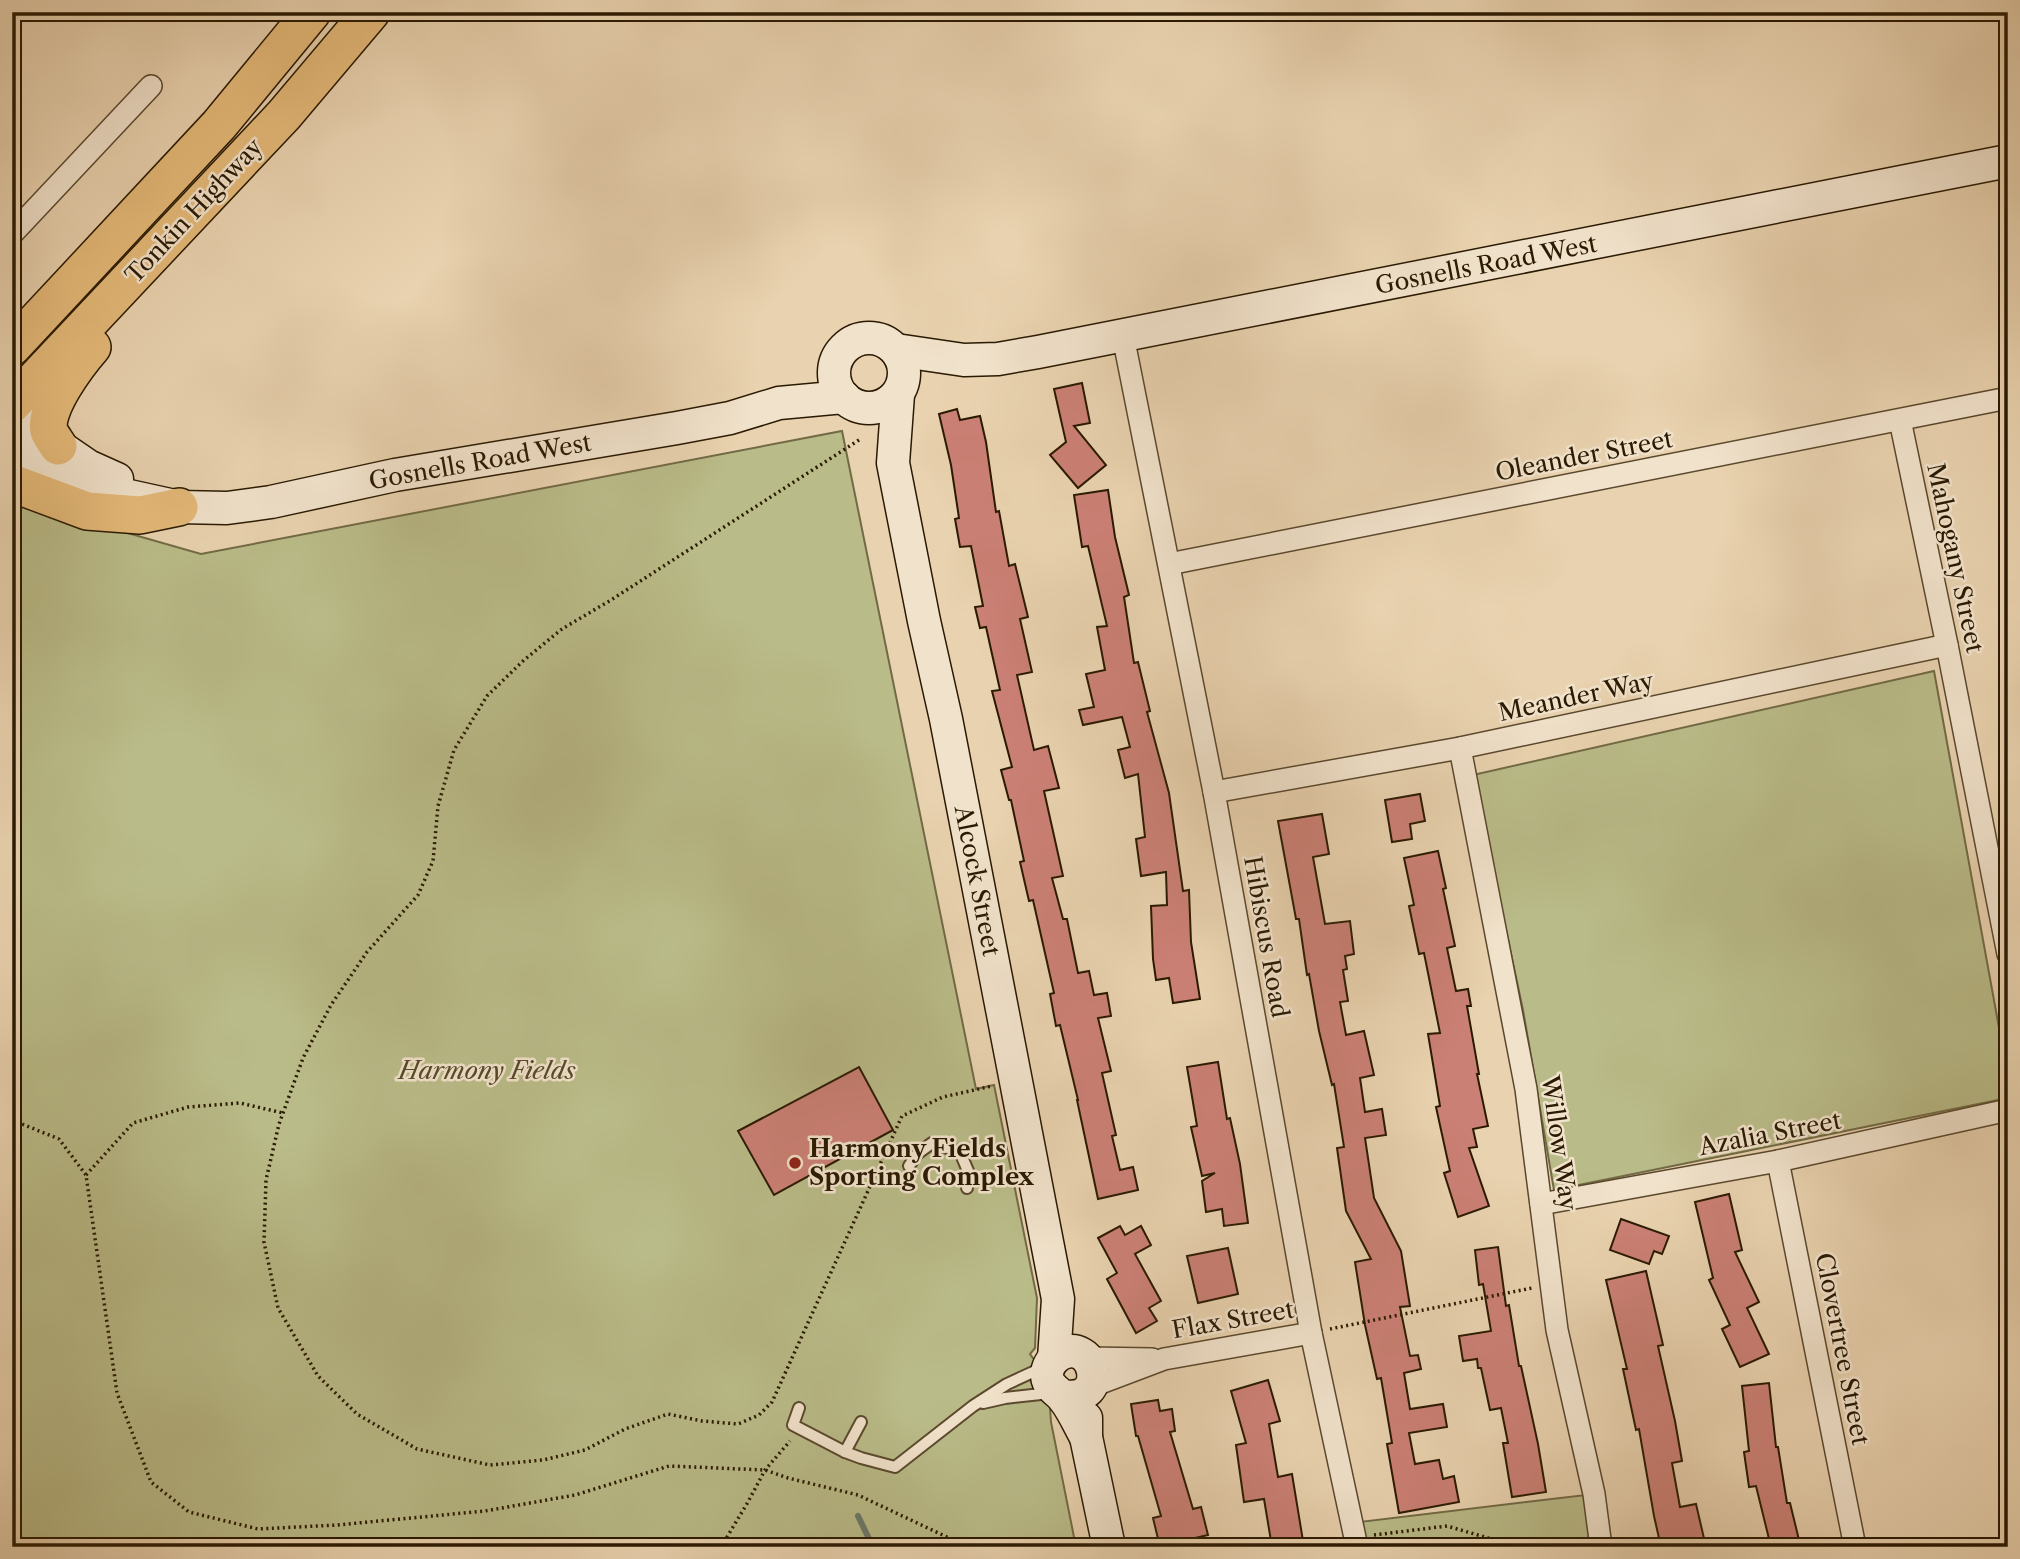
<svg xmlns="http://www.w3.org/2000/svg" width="2020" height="1559" viewBox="0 0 2020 1559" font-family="'Libre Caslon Text',serif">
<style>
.green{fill:#b9bb88;stroke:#726a45;stroke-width:2}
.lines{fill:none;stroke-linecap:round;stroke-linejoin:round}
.stream{stroke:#6b7869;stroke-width:6}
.building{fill:#cb8075;stroke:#2a1a02;stroke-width:2}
.service-casing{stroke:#5a482d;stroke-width:14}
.minor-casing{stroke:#5a482d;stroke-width:24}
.secondary-casing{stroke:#2a1a02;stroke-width:35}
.trunk-casing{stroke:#2a1a02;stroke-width:40}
.path{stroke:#2a1a02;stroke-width:3.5;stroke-dasharray:2 3.5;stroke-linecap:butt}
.service{stroke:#f1e2cb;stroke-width:10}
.minor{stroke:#f1e2cb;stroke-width:21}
.secondary{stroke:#f1e2cb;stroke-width:32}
.trunk{stroke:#e4b978;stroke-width:37}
.poi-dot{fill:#8f2418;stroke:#f1e2cb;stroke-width:2.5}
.labels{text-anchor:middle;stroke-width:5;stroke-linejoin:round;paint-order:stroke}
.street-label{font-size:24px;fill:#2a1a02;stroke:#f1e2cb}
.park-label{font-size:24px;font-style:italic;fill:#554a2a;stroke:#f1e2cb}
.poi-label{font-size:24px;font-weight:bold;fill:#2a1a02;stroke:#f1e2cb;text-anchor:start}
</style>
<rect width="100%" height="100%" fill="#e9d2af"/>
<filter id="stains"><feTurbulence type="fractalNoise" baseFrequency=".00286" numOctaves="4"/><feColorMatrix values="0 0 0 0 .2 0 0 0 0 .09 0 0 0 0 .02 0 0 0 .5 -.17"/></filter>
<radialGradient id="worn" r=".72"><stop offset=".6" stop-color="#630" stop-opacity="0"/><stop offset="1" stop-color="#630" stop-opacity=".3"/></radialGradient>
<g class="green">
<polygon points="842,431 976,1089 994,1085 1037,1298 1035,1348 1030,1354 1048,1378 1051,1422 1076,1547 12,1547 12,500 201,554"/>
<polygon points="1934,671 2008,1077 2008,1098 1554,1190 1523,1010 1473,775"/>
<polygon points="1594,1494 1601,1547 1357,1547 1351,1523"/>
</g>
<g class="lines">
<polyline class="stream" points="858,1516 873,1547"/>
</g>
<g class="building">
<polygon points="1082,383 1090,423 1074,426 1106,465 1078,488 1050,455 1066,442 1054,389"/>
<polygon points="957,409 960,420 980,416 986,442 996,512 999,511 1009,566 1015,564 1028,617 1020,619 1032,672 1017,675 1034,750 1048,746 1059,788 1044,791 1063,876 1052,878 1063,919 1067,919 1078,973 1089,971 1094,995 1107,993 1111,1016 1098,1018 1111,1071 1102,1073 1116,1135 1112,1136 1120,1170 1133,1167 1138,1190 1098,1199 1077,1100 1078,1100 1060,1025 1056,1026 1050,994 1054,993 1033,900 1029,901 1020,862 1024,861 1011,800 1009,800 1001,770 1012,767 992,691 1000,690 986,627 980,628 975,607 983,606 971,546 960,547 955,519 959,518 951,465 939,414"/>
<polygon points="1108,490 1115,537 1129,595 1124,597 1134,663 1138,662 1150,711 1147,712 1169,793 1183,891 1189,890 1191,942 1200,999 1173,1003 1169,978 1156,980 1153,959 1151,906 1167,905 1166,872 1141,876 1136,839 1145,837 1138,774 1125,778 1118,750 1130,747 1122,717 1083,725 1079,710 1094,707 1086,674 1105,670 1097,627 1107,626 1088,546 1082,547 1074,495"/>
<polygon points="1420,794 1425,821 1410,824 1412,839 1392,842 1385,800"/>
<polygon points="1322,814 1329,854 1313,857 1325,924 1350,921 1354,954 1345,956 1347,969 1343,970 1348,1001 1340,1002 1346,1035 1364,1031 1374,1075 1360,1078 1365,1112 1382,1109 1386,1135 1365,1138 1374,1198 1401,1251 1410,1306 1400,1307 1410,1356 1418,1355 1421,1369 1404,1373 1410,1409 1443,1404 1447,1427 1409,1433 1415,1464 1439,1460 1443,1479 1454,1476 1459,1502 1399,1513 1387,1444 1392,1443 1381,1378 1377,1379 1365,1325 1355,1262 1371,1259 1346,1211 1337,1148 1344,1147 1334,1084 1332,1085 1319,1031 1309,974 1307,975 1299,919 1296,919 1278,821"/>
<polygon points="1438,851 1446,888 1443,889 1455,946 1447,948 1456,991 1468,989 1471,1006 1467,1006 1479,1074 1477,1074 1488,1126 1473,1129 1477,1147 1469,1148 1489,1206 1458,1217 1444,1173 1450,1171 1436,1107 1440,1106 1428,1034 1440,1033 1424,953 1419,954 1409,906 1414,905 1404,858"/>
<polygon points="1218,1062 1227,1119 1230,1118 1240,1164 1248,1223 1224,1226 1222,1209 1206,1212 1202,1181 1215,1173 1202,1176 1191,1127 1197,1126 1187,1067"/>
<polygon points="859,1067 893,1130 774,1195 738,1131"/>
<polygon points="1729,1194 1742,1250 1735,1252 1759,1302 1747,1308 1769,1354 1740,1367 1722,1329 1730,1325 1709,1280 1713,1278 1695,1202"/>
<polygon points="1621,1219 1669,1236 1662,1254 1654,1251 1649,1264 1610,1250"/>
<polygon points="1120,1226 1125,1235 1141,1226 1151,1245 1135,1254 1161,1301 1149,1308 1157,1321 1136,1333 1107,1279 1117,1273 1098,1238"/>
<polygon points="1498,1247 1506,1306 1509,1305 1519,1366 1521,1366 1538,1444 1546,1492 1512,1497 1503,1443 1508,1443 1501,1408 1490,1410 1481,1368 1478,1368 1477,1359 1463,1361 1459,1336 1491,1331 1483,1284 1479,1285 1475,1250"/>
<polygon points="1228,1248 1238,1294 1198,1303 1187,1256"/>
<polygon points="1646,1271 1663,1345 1658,1346 1675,1421 1682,1461 1672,1463 1680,1507 1696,1504 1706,1547 1661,1547 1654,1516 1639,1429 1636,1430 1623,1369 1627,1369 1606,1280"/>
<polygon points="1268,1380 1280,1421 1269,1424 1278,1477 1292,1474 1304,1547 1272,1547 1264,1499 1244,1502 1236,1445 1246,1443 1231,1391"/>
<polygon points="1769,1383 1776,1447 1778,1447 1787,1503 1790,1503 1799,1540 1771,1547 1756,1486 1749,1487 1744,1452 1749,1451 1742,1386"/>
<polygon points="1158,1400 1160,1411 1172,1409 1175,1431 1170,1432 1193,1509 1201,1507 1208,1535 1182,1541 1184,1547 1160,1547 1153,1518 1161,1516 1138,1436 1136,1436 1131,1404"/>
</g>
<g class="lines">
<defs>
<g id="service">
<polyline points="909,1166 917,1154 932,1143 960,1152 968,1171 967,1188"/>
<polyline points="983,1403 1005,1398 1050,1393"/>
<polyline points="799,1408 793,1425 845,1452 861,1458 895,1467 973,1406 1007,1384 1044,1367"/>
<polyline points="845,1452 861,1422"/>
</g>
<g id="minor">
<polyline points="12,234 151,86"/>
<polyline points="1123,336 1214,792 1311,1333 1357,1547"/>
<polyline points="1900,420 1947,645 2008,954"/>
<polyline points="1169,564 2008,398"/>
<polyline points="1460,748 1526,1089 1557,1330 1594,1494 1601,1547"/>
<polyline points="1214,792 1460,748 1947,645"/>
<polyline points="1778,1161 1855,1547"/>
<polyline points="1541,1204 1778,1161 2008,1110"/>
<polyline points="1087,1358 1152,1359"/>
<polyline points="1090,1387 1164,1359 1311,1333"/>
</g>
<g id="secondary">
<circle cx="869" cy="373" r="35"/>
<polyline points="896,350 964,360 998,359 1038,352 2008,161"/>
<polyline points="898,394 893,463 924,621 946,719 1058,1299 1054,1359"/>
<polyline points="12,414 88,466 117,479"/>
<polyline points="12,446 34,461 79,485 179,507 227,508 271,502 395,475 677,428 730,418 779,403 844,397"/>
<path d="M 1063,1396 C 1112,1404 1095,1335 1059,1355 C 1052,1359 1048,1366 1047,1373 C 1046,1387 1058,1390 1064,1399 C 1073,1410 1079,1425 1086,1437"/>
<polyline points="1086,1418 1086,1437 1109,1547"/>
</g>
<g id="trunk">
<polyline points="12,347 219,125 312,12"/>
<polyline points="12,404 284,115 371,12"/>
<path d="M 58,446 C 55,441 51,436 49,431 C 43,409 78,363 92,347"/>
<polyline points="12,483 87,511 140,515 179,507"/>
</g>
</defs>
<use href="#service" class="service-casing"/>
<use href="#minor" class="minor-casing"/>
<use href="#secondary" class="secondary-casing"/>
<use href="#trunk" class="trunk-casing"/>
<g class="path">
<polyline points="859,440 611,600 562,629 524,660 487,696 454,750 438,806 433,861 418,895 367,952 331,1005 303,1058 279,1124 266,1180 264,1242 278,1308 318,1376 357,1414 417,1449 490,1465 543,1460 585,1450 625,1429 668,1414 702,1421 738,1424 759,1415 772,1402 902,1116 943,1097 992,1086"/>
<polyline points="12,1120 59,1139 86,1175 117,1393 151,1482 189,1512 258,1529 337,1525 485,1511 575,1495 669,1466 765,1470 788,1478 858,1495 968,1547"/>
<polyline points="86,1175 133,1123 188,1107 240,1103 283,1113"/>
<polyline points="1330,1329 1532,1288"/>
<polyline points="1374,1535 1447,1526 1519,1547"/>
<polyline points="721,1547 748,1502 765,1470 790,1441"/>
</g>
<use href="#service" class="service"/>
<use href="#minor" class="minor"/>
<use href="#secondary" class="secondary"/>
<use href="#trunk" class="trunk"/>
</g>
<circle class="poi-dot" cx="795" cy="1163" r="7"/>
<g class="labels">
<g class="street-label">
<text transform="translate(194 211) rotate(-47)" y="8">Tonkin Highway</text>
<text transform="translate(1486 265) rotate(-11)" y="8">Gosnells Road West</text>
<text transform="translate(1584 456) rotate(-11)" y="8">Oleander Street</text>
<text transform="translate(480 462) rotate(-10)" y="8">Gosnells Road West</text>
<text transform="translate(1955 558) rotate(78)" y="8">Mahogany Street</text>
<text transform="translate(1576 697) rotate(-12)" y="8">Meander Way</text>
<text transform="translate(977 881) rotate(79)" y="8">Alcock Street</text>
<text transform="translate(1266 937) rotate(80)" y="8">Hibiscus Road</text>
<text transform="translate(1770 1134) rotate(-11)" y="8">Azalia Street</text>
<text transform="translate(1559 1143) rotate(82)" y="8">Willow Way</text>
<text transform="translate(1233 1320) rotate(-10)" y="8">Flax Street</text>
<text transform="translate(1842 1349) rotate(79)" y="8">Clovertree Street</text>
</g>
<g class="park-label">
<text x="487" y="1079">Harmony Fields</text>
</g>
<g class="poi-label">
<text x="809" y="1157">Harmony Fields<tspan x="809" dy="28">Sporting Complex</tspan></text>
</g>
</g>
<rect width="2020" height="1559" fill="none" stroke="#e9d2af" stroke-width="42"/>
<rect x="14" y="14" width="1992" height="1531" fill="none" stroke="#2a1a02" stroke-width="3.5"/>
<rect x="21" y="21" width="1978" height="1517" fill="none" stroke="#2a1a02" stroke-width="2"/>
<rect width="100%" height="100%" filter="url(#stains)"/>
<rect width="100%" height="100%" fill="url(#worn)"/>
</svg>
